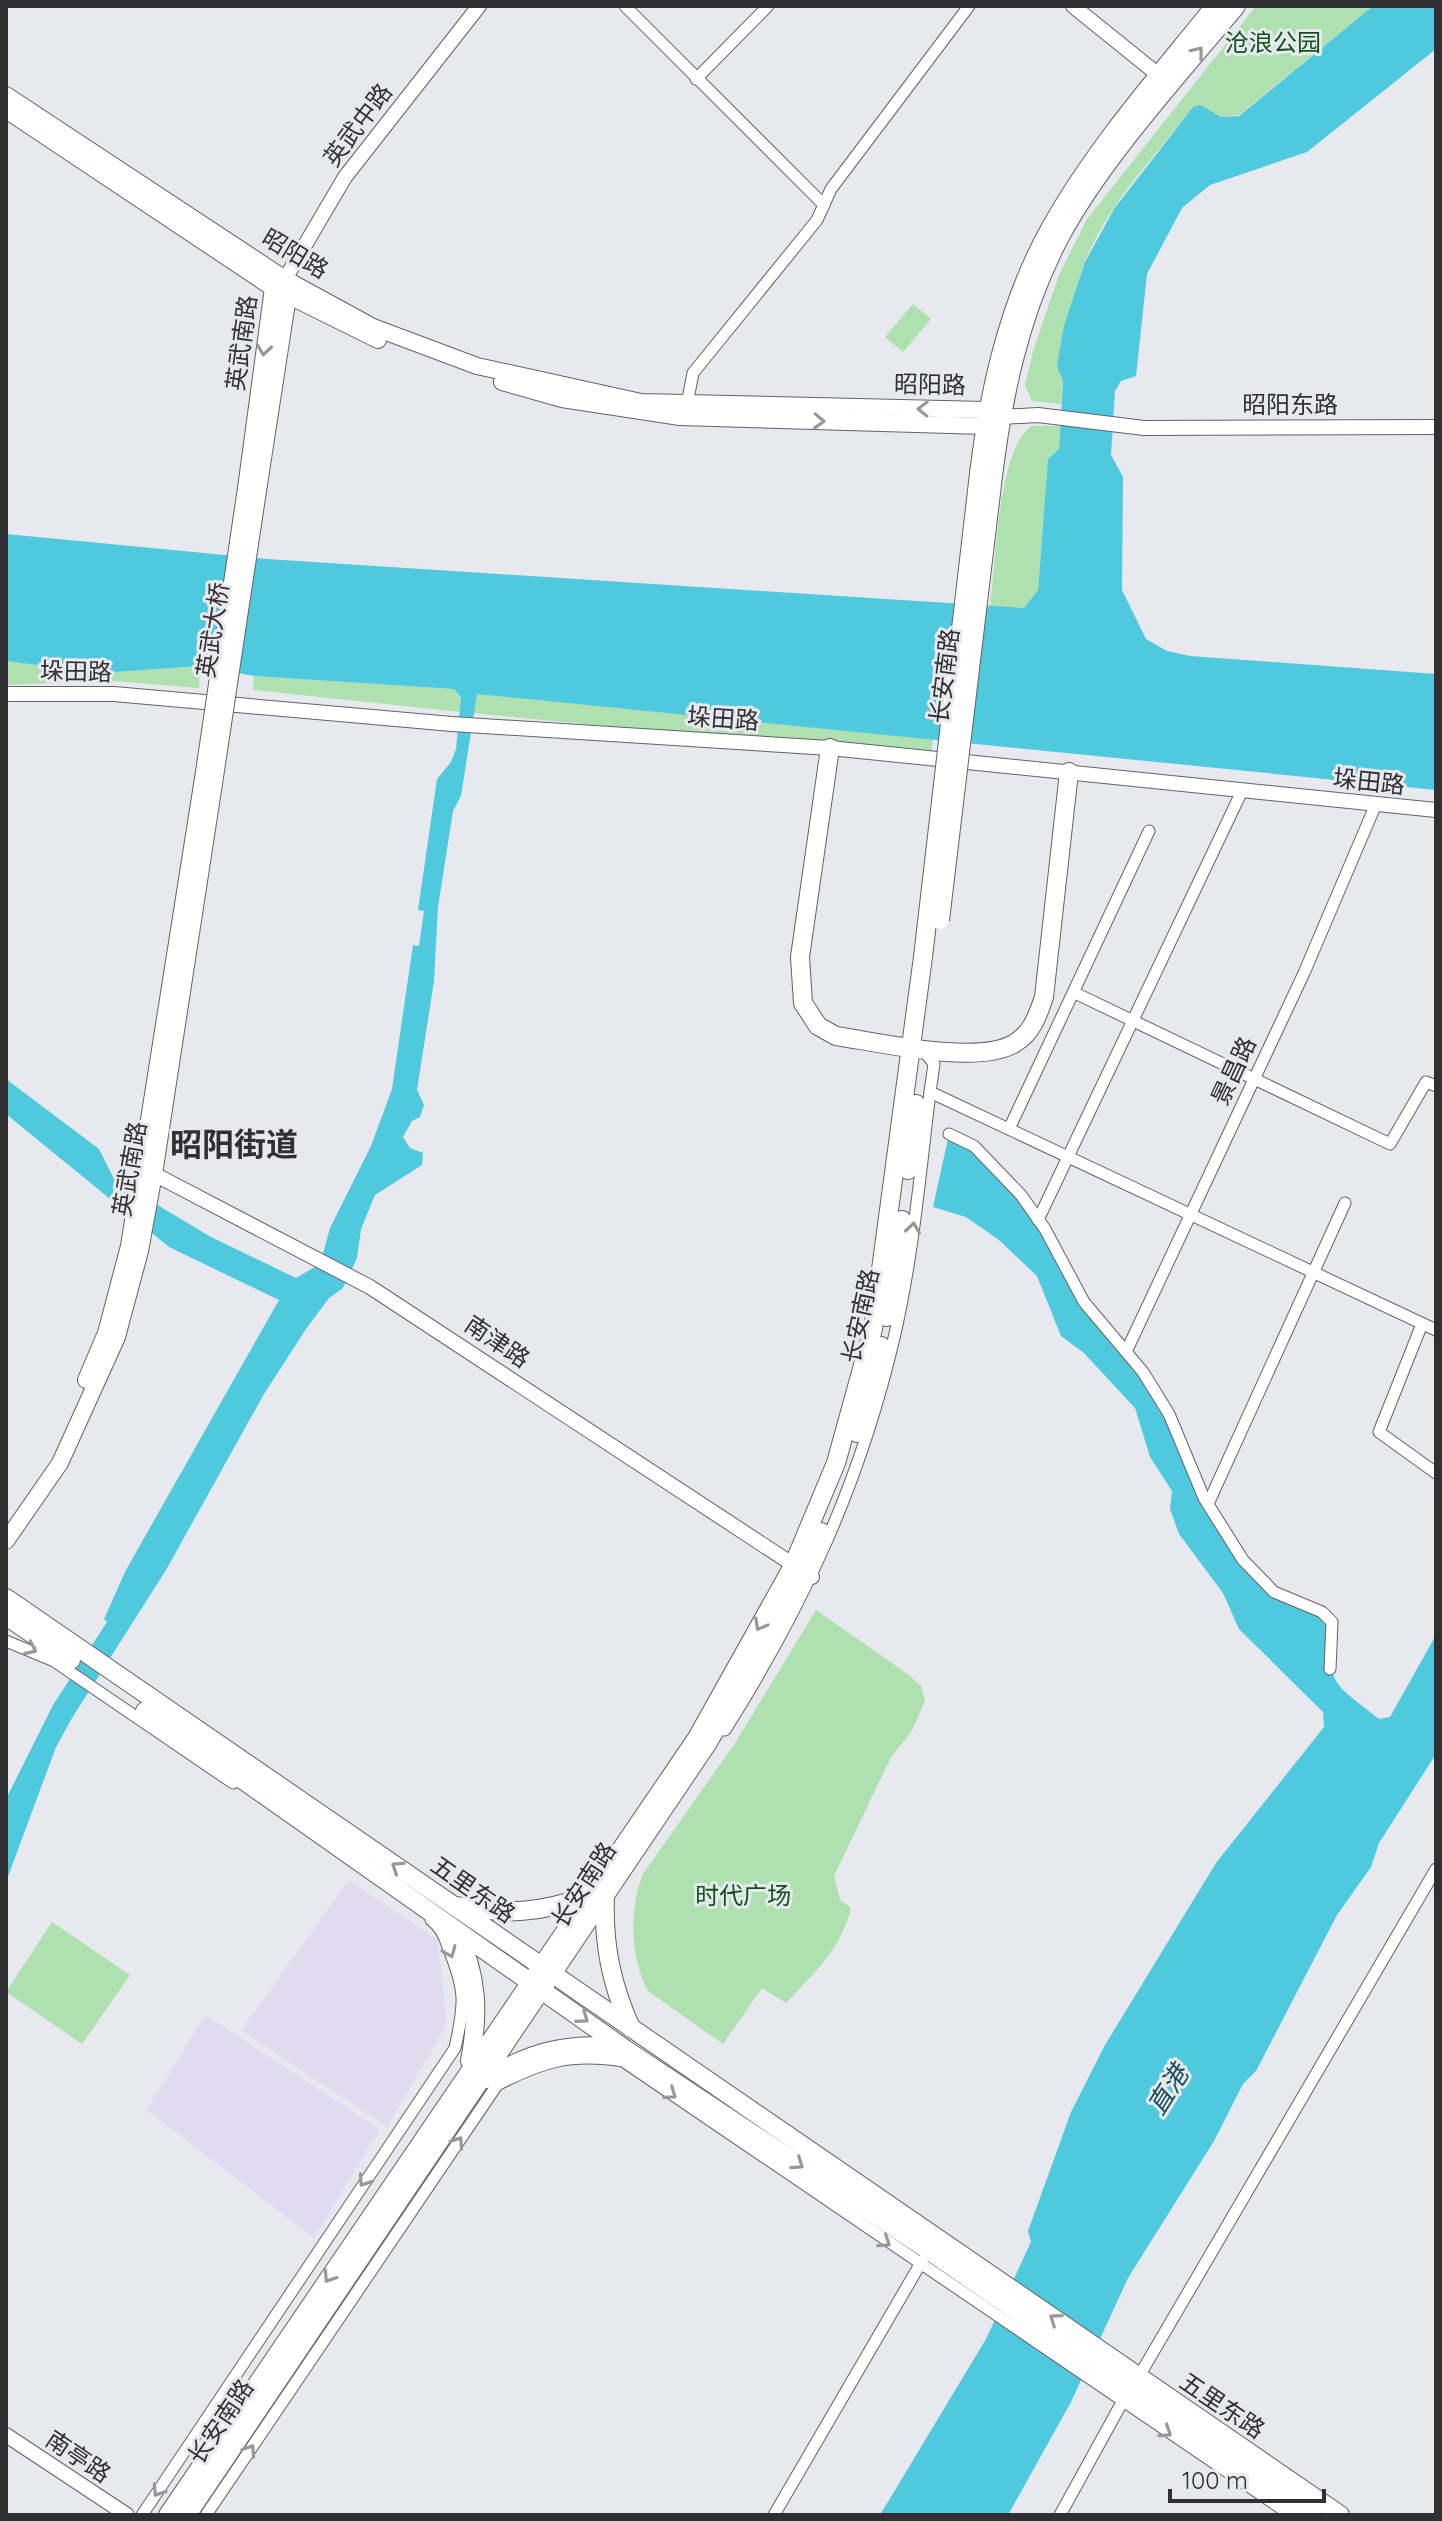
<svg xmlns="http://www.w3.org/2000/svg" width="1442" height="2521" viewBox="0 0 1442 2521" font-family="Quicksand,'Noto Sans SC',sans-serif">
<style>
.commercial{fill:#e2dbf0}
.medical{fill:#e0dbf1}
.green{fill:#afe0b0}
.water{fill:#4ec9de}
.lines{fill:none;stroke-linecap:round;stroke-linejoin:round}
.minor-casing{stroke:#626368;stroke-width:13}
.tertiary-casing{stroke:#626368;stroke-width:16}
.secondary-casing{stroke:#626368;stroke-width:18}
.primary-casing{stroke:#626368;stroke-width:20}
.minor{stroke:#fff;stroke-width:11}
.tertiary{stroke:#fff;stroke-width:14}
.secondary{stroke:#fff;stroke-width:16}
.primary{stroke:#fff;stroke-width:18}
.secondary-bridge-casing{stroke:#626368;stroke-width:18;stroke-linecap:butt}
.primary-bridge-casing{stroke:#626368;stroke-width:20;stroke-linecap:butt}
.secondary-bridge{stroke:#fff;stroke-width:16}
.primary-bridge{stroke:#fff;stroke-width:18}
.oneway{stroke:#989899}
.labels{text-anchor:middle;stroke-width:6;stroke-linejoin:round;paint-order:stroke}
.park-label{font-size:24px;fill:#0d5419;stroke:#e7e9ef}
.street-label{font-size:24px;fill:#303033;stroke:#e7e9ef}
.water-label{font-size:26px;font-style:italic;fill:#184e56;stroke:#e7e9ef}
.district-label{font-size:32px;font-weight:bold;fill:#303033;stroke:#e7e9ef}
</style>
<rect width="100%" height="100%" fill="#e7e9ef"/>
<polygon class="commercial" points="349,1880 438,1940 447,2025 387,2127 241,2031"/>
<polygon class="medical" points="205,2015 380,2129 314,2238 147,2110"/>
<g class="green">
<path d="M 1256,6 L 1373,6 L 1239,115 L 1221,117 L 1193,107 C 1156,155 1110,202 1086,259 C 1071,296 1064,364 1061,404 L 1032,401 L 1025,385 L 1034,348 L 1059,275 L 1087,219 Z"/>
<polygon points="913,304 931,319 903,352 885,337"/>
<path d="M 1031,426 L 1060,426 L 1059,449 L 1048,459 L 1038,590 L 1024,608 L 990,606 C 996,563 997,452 1031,426 Z"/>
<polygon points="6,661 100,673 200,666 199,688 114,681 6,685"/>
<polygon points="254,676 454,689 461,697 460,712 253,690"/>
<polygon points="482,692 933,738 931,758 472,713 474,696"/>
<path d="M 816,1610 L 909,1675 L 921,1686 L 925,1701 L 912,1731 L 891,1757 L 834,1876 L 840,1900 L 851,1908 C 841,1949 814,1973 786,2003 L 762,1988 L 723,2044 L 648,1991 C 630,1958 629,1908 643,1874 L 735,1743 Z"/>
<polygon points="52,1922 130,1975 82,2044 6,1992"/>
</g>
<g class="water">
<polygon points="1373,6 1436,6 1436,49 1307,152 1210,185 1182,208 1147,274 1136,376 1121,381 1115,391 1111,455 1123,477 1122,590 1146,639 1167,651 1190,656 1436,674 1436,790 477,694 461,796 453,811 438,907 434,981 417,1090 424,1105 420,1117 412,1121 403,1137 410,1148 423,1153 422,1165 375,1195 361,1229 357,1258 343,1288 329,1298 306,1329 264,1394 166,1570 72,1718 56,1747 6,1882 6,1799 53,1705 107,1622 104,1619 126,1570 279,1300 169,1247 6,1114 6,1079 99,1149 114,1179 211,1237 296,1278 320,1264 330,1228 371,1146 392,1089 413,945 419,946 424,911 418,910 437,779 451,762 456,749 461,697 454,689 254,676 200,666 100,673 6,661 6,534 267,559 1024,608 1038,590 1048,459 1059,449 1063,381 1057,366 1064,326 1085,262 1114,209 1193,107 1200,105 1221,117 1239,116"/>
<path d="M 949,1134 C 1006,1161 1034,1218 1067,1269 C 1090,1305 1121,1336 1143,1372 C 1185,1443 1206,1537 1273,1591 C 1289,1604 1313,1613 1332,1622 C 1328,1688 1330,1679 1379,1719 L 1390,1717 L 1436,1635 L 1436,1754 L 1379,1843 L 1371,1867 L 1337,1915 L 1256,2071 L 1243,2084 L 1214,2141 L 1128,2278 L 1071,2402 L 1008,2515 L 880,2515 L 986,2339 L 1031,2242 L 1028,2231 L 1071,2112 L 1105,2045 L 1216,1863 L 1324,1727 L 1323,1712 L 1239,1629 L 1223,1593 L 1179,1534 L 1170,1509 L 1172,1491 L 1150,1457 L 1135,1408 L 1084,1353 L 1061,1336 L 1037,1276 L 999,1240 L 966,1217 L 933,1207 Z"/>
</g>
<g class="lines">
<defs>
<g id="minor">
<polyline points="625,6 824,205"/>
<polyline points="696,79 768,6"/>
<polyline points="687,404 693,373 817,220 831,189 969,6"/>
<polyline points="1075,993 1390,1144 1426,1082 1436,1086"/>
<polyline points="930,1092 1436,1330"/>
<polyline points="1009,1129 1149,831"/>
<polyline points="949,1134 974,1146 1021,1195 1045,1229 1084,1302 1143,1372 1169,1414 1204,1498 1243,1560 1274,1592 1322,1612 1332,1622 1330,1669"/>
<polyline points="1038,1220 1242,791"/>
<polyline points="1422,1324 1379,1432 1436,1473"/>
<polyline points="1126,1352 1304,973 1376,804"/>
<polyline points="1208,1504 1345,1203"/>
<polyline points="6,1641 54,1661 233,1783"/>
<path d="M 725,1730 C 804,1605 860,1483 894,1338 C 913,1257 920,1174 930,1092 L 934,1064 L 922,1048"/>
<polyline points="1138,2378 1436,1869"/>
<path d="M 142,2515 L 455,2048 C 465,2003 466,1991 448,1947 C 445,1937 440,1926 431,1920"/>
<path d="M 206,2515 L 497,2085 C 543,2061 571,2053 623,2061 L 1291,2515"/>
<polyline points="774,2515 922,2261"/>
<polyline points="1060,2515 1125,2397"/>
</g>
<g id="tertiary">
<polyline points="1073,6 1166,81"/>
<polyline points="285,279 345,177 479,6"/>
<polyline points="1000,417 1038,415 1144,428 1436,427"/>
<polyline points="6,694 114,694 452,724 830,748 1436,810"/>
<polyline points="143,1172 154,1174 370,1287 812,1577"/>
<polyline points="6,2435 127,2515"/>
</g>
<g id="secondary">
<polyline points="6,95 285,279 373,327 477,366 641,402 986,410 998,416"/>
<polyline points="6,110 273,288 378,340"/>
<polyline points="502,382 562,399 680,417 984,426 994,420"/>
<polyline points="246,488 273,288 285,279 288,296 258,491"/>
<polyline points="86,1380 106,1333 129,1246 204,772"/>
<polyline points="6,1541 60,1463 117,1337 140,1251 154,1174 215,777"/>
</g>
<g id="primary">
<path d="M 977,491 C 987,400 1006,307 1051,227 C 1096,147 1158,77 1215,6"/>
<path d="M 991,493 C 1001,404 1018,315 1061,235 C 1104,156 1178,76 1236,6"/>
<path d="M 830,748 L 800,957 L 803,1003 L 818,1026 L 836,1036 C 878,1042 979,1066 1015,1043 C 1032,1033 1038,1015 1044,997 L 1069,772"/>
<polyline points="908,1170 916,1104"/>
<polyline points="887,1317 902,1220"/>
<polyline points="857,1433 881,1346"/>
<polyline points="6,1598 1340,2515"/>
<polyline points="6,1616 71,1660"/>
<polyline points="145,1711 625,2049 928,2250 1312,2515"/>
<path d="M 605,1895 C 603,1943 611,1984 631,2028"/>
<path d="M 457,1906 C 506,1915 541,1913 587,1896"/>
<path d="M 456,1931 C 478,1975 479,2013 470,2061"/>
<path d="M 487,2079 C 530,2051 571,2042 622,2048"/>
<polyline points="168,2515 697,1738 792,1568 836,1463 873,1329 923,957"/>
<polyline points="187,2515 707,1744 787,1608 821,1532"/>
</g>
</defs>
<use href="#minor" class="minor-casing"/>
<use href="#tertiary" class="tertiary-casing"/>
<use href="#secondary" class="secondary-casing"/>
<use href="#primary" class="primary-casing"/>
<use href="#minor" class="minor"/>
<use href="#tertiary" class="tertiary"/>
<use href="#secondary" class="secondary"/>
<use href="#primary" class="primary"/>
<defs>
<g id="secondary-bridge">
<polyline points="204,772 246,488"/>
<polyline points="215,777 258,491"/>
</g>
<g id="primary-bridge">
<polyline points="940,920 991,493"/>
<polyline points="923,957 977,491"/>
</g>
</defs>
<use href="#secondary-bridge" class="secondary-bridge-casing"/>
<use href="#primary-bridge" class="primary-bridge-casing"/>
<use href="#secondary-bridge" class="secondary-bridge"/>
<use href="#primary-bridge" class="primary-bridge"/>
</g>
<defs><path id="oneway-chevron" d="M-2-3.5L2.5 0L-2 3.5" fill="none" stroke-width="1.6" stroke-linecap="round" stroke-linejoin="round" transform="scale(2)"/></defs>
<g class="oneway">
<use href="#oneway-chevron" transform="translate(1198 52) rotate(-51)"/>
<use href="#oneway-chevron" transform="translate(264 350) rotate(98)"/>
<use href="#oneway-chevron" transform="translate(923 409) rotate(-179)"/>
<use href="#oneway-chevron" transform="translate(819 421) rotate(2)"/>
<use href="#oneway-chevron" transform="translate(913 1228) rotate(-82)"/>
<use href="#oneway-chevron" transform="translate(760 1625) rotate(119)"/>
<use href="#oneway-chevron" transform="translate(31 1649) rotate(25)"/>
<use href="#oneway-chevron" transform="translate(397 1867) rotate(-146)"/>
<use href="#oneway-chevron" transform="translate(450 1952) rotate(68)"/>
<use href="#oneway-chevron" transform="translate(583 2018) rotate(36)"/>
<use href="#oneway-chevron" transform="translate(671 2094) rotate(35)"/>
<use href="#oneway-chevron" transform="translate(458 2142) rotate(-56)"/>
<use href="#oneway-chevron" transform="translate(798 2164) rotate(34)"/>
<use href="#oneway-chevron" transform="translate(364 2181) rotate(124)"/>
<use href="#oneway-chevron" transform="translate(885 2242) rotate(34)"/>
<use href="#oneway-chevron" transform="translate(329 2277) rotate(124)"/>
<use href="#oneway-chevron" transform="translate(1055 2319) rotate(-145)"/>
<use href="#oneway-chevron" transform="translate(1166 2432) rotate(34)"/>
<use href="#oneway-chevron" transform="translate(250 2450) rotate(-56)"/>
<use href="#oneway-chevron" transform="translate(158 2491) rotate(124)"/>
</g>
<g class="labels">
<g class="park-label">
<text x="1273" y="51">沧浪公园</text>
<text x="743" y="1904">时代广场</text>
</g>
<g class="street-label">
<text transform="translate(358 125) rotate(-53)" y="8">英武中路</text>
<text transform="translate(295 254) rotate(31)" y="8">昭阳路</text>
<text transform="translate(242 343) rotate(-82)" y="8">英武南路</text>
<text transform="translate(930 385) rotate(1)" y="8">昭阳路</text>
<text x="1290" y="413">昭阳东路</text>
<text transform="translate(213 630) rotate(-81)" y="8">英武大桥</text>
<text transform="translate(76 672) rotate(1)" y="8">垛田路</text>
<text transform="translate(945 676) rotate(-83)" y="8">长安南路</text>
<text transform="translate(723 719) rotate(4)" y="8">垛田路</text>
<text transform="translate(1369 782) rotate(6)" y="8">垛田路</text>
<text transform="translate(1234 1071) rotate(-65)" y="8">景昌路</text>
<text transform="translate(130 1169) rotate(-80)" y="8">英武南路</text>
<text transform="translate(861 1316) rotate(-78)" y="8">长安南路</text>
<text transform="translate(497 1342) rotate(34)" y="8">南津路</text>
<text transform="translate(584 1885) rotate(-57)" y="8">长安南路</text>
<text transform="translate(473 1890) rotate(35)" y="8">五里东路</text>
<text transform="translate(1222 2406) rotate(34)" y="8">五里东路</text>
<text transform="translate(221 2422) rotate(-56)" y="8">长安南路</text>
<text transform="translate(78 2457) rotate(34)" y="8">南亭路</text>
</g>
<g class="water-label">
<text transform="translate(1168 2090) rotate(-58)" y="9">直港</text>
</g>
<g class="district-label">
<text x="234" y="1156">昭阳街道</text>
</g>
</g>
<rect width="1442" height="2521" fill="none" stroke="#303033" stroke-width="16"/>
<path d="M1170 2489v12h154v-12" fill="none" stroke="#303033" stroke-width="4"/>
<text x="1182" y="2489" font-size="24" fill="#303033" stroke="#e7e9ef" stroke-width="6" paint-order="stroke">100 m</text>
</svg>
